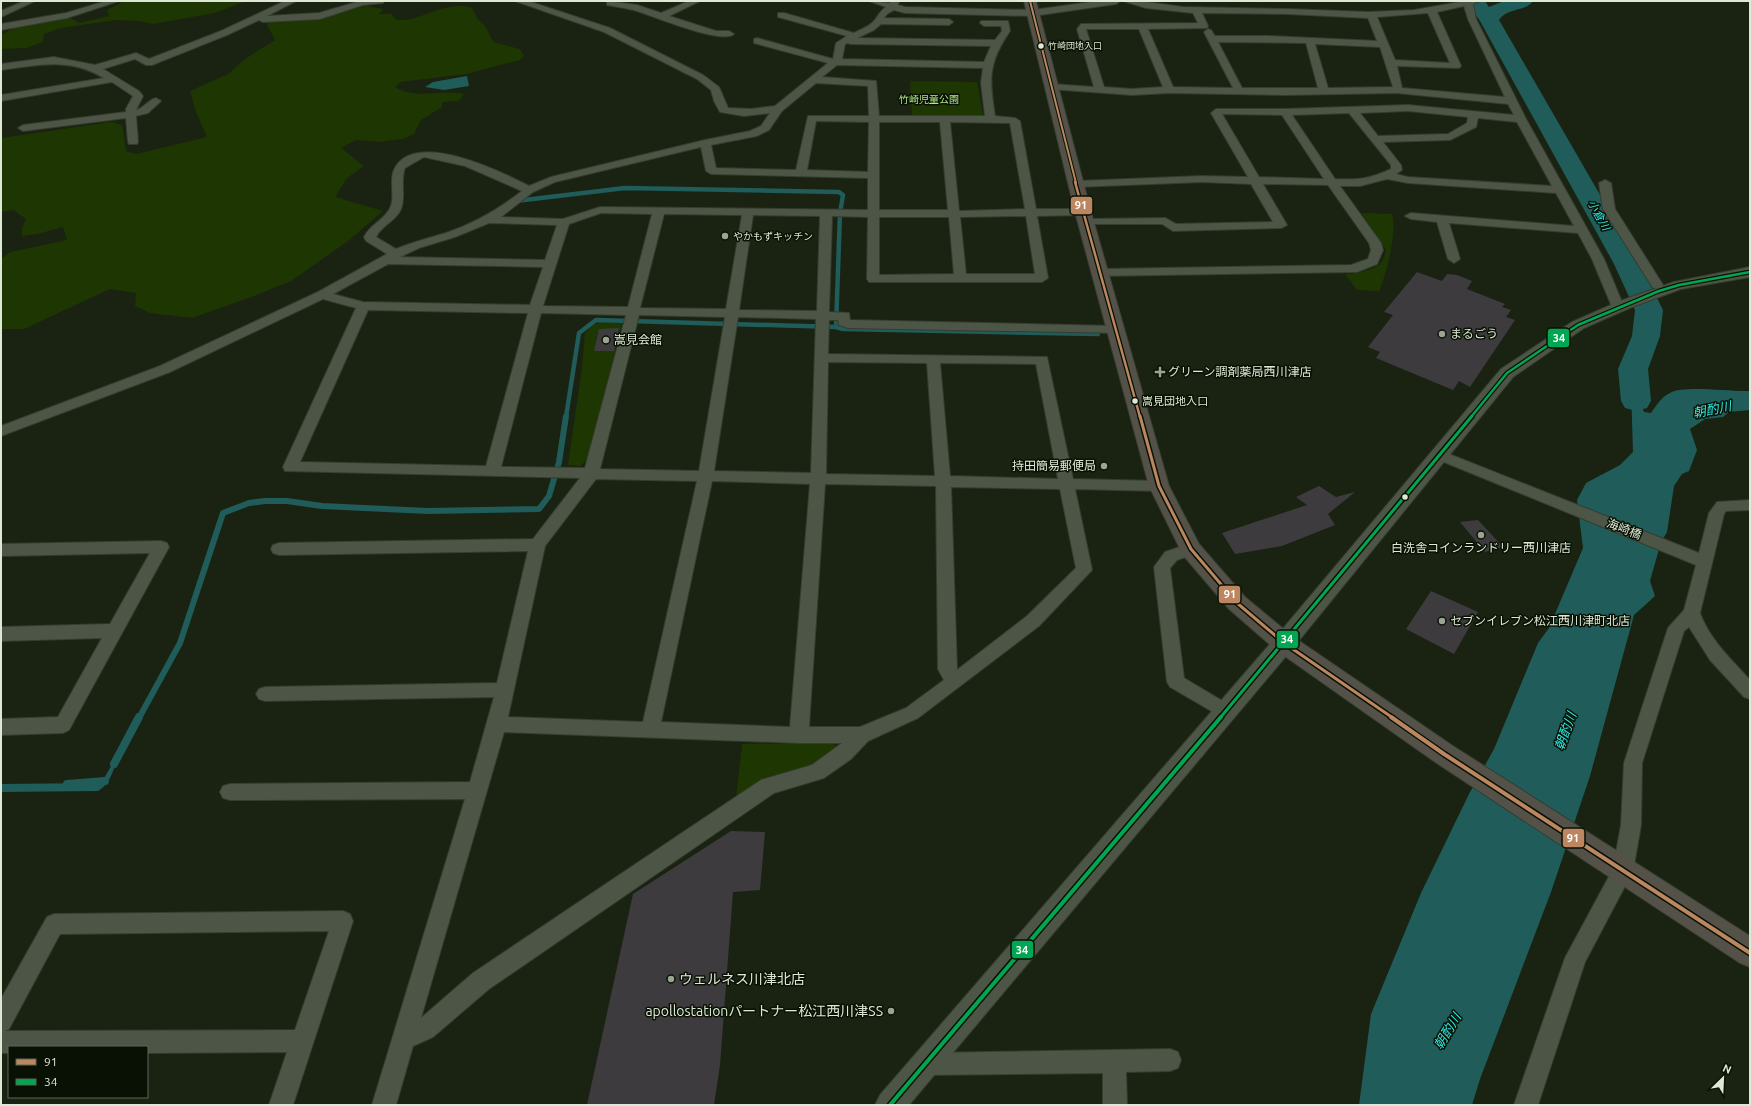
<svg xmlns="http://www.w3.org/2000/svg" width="1751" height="1106" viewBox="0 0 1751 1106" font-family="Ubuntu,'Noto Sans JP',sans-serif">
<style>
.green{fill:#1d3602}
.water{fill:#1f5c5a}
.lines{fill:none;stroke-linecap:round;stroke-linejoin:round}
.stream-far2{stroke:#1f5c5a;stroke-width:4.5}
.stream-far1{stroke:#1f5c5a;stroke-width:6}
.stream{stroke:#1f5c5a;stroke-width:8}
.river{fill:#1f5c5a;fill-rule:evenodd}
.building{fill:#3e3b3e}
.minor-casing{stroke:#353d2f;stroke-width:2}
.tertiary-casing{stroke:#353d2f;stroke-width:2}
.primary-casing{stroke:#353d2f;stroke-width:2}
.minor{fill:#4d5546;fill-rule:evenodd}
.tertiary{fill:#4d5546;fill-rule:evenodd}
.primary{fill:#545248;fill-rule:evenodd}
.bus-1-far3-casing{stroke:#091104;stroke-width:4}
.bus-1-far2-casing{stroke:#091104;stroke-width:5}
.bus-1-far1-casing{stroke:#091104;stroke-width:6}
.bus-1-casing{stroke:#091104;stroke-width:7}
.bus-2-far2-casing{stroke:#091104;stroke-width:5}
.bus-2-far1-casing{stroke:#091104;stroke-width:6}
.bus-2-casing{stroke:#091104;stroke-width:7}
.bus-1-far3{stroke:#bb8660;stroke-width:2}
.bus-1-far2{stroke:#bb8660;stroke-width:2.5}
.bus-1-far1{stroke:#bb8660;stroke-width:3}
.bus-1{stroke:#bb8660;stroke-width:4}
.bus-2-far2{stroke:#00a651;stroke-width:2.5}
.bus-2-far1{stroke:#00a651;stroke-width:3}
.bus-2{stroke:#00a651;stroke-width:4}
.bus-dot{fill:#dde9d5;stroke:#091104;stroke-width:1.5}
.poi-dot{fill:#99a491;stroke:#091104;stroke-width:1.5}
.labels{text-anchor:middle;stroke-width:3;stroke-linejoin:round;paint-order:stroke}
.far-bus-label{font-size:9px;fill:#dde9d5;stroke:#091104;text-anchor:start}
.far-park-label{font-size:10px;fill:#b2e988;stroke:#091104}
.far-poi-label{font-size:10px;fill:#dde9d5;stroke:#091104;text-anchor:start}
.far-water-label{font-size:11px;font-style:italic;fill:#2febe8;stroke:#091104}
.bus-label{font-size:11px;fill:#dde9d5;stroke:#091104;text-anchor:start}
.poi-label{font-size:12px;fill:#dde9d5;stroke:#091104;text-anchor:start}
.street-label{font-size:12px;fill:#dde9d5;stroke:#091104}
.water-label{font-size:13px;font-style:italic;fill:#2febe8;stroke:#091104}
.near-poi-label{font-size:14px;fill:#dde9d5;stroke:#091104;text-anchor:start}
.line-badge{stroke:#091104;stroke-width:1.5}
.badge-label{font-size:11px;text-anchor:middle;font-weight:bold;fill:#fff}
</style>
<rect width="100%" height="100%" fill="#1a2312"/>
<g class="green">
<polygon points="124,1 246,1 215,13 153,24 140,21 116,20 61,28 44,34 43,42 26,48 1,49 1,35 16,27 70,18 79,23 109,16 107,10"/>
<path d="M 366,6 L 383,9 L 379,14 L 391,14 L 396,20 C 401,20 407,20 411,19 C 431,14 451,1 472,8 L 477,18 L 486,27 L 493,42 L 520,49 L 524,56 L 520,60 L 466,74 L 401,82 L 395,87 C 416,100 440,89 464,94 L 459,101 L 442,102 L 442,107 L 421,120 L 414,134 L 403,139 L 378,142 L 356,140 L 341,148 L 364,166 L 347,178 L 335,197 L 383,211 L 348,241 L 291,281 L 254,296 L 192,318 L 150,313 L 135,306 L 136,293 L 110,289 L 24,329 L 1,329 L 1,259 L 10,252 L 67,240 L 63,227 L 38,234 L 22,236 L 22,228 L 26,219 L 13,210 L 1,212 L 1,138 L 111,122 L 122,125 L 126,151 L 136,154 L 207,137 L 196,112 L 190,91 L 228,74 L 245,59 L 275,40 L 266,23 L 287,18 L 321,19 L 333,13 Z"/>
<polygon points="910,81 977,82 983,115 912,116"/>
<path d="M 1361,213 L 1392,214 C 1397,232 1387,273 1379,291 L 1357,290 L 1345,274 C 1356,273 1374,271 1382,262 C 1384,259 1385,253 1386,250 Z"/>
<polygon points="601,322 622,323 589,458 580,466 568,465 582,368 585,333 593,325"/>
<polygon points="831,743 838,746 818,767 736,798 742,744"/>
</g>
<g class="water">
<polygon points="467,76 469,86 444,90 425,87 433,82"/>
<path d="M 1644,350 C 1641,362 1636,372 1645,382 L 1641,404 L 1644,412 L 1651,413 C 1656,406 1661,397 1670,393 C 1684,385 1730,392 1750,391 L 1750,410 L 1729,412 L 1723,417 L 1705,419 L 1690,429 L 1697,450 L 1689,471 L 1682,474 L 1674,486 L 1667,532 L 1661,542 L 1650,581 L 1655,596 L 1634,615 L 1590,776 L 1551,892 L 1480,1079 L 1472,1105 L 1359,1105 L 1371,1014 L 1421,893 L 1469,794 L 1494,749 L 1538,643 L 1549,628 L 1583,548 L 1577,500 L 1586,483 L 1620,465 L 1633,452 L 1631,388 L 1629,375 L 1632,359 Z"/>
<path d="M 118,754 C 115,767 110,785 98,791 L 1,792 L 1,784 L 96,783 L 103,780 Z"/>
</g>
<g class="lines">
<g class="stream-far2">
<polyline points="516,201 625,188 839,192 843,195 840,213 836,327 596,320 579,333 566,417"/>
<polyline points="836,327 843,329 1098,334"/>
</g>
<polyline class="stream-far1" points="139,718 180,643 223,513 249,503 265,501 287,501 322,506 428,511 539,509 549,496 559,462 566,416"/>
<g class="stream">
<polyline points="114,764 139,717"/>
<polyline points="67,784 105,781"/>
</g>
<path class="river" d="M 1466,1 L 1485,1 L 1489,7 L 1504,1 L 1533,1 C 1526,12 1508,7 1499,20 L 1640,264 L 1663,310 L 1660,336 L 1648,369 L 1651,401 L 1647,408 L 1636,411 L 1625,408 L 1621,401 L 1618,369 L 1632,336 L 1635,310 L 1614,264 L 1480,21 Z"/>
</g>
<g class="building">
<polygon points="1417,272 1442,281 1447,274 1457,275 1472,281 1467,289 1505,304 1502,307 1511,310 1506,317 1515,320 1470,387 1459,381 1453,390 1376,358 1380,352 1368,347 1393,315 1384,312"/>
<polygon points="619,328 614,351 594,351 599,329"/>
<polygon points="1319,486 1336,497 1355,492 1328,514 1335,525 1282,546 1235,554 1222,533 1307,505 1296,497"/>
<polygon points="1478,520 1503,547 1485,552 1460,522"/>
<polygon points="1431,591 1478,612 1454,654 1406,629"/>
<polygon points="731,831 765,832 760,890 733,892 720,1065 714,1105 587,1105 633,894"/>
</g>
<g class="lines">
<defs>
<g id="minor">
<polygon points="24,1 35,1 1,17 1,11"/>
<polygon points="106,1 119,1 67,18 1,30 1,24 66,13"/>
<path d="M 285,1 L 296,1 L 267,16 L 319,13 L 360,1 L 384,1 L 383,3 L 363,5 L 320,19 L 263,22 L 259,20 L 227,35 L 152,65 L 146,65 L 135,59 L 103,69 L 139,91 L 143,96 L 136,110 C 144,108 148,100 156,98 L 161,101 L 148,113 L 136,116 L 138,142 L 137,144 L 129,144 L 128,142 L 126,118 L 23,131 L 18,128 L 23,125 L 126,112 L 126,109 L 133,96 L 112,82 L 1,101 L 1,95 L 104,78 C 70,57 38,65 1,70 L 1,64 L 54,57 L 95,65 L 136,53 L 149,59 L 221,31 Z"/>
<path d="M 515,1 L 528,1 L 610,28 L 703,75 L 719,87 L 728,108 L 751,109 L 775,106 L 828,63 L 754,43 L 754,39 L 757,38 L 833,59 L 836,43 L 847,36 L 778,17 L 778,13 L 784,13 L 854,33 C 861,29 869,27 874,21 C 878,16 880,11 886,7 L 869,1 L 890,3 L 891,1 L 899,1 L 898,5 L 905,7 L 1033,10 L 1098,1 L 1120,1 L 1116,4 L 1033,16 L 905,13 L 894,10 L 887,14 L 884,18 L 949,19 L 953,22 L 949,25 L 881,24 L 874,30 L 857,38 L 995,40 L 1002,31 L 1001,26 L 984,26 L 980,23 L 981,21 L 1008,21 L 1010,31 C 988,63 989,78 995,116 L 1015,118 L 1020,121 L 1036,209 L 1083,209 L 1089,212 L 1083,215 L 1037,216 L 1048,278 L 1042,282 L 869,282 L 867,279 L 868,217 L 832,216 L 829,312 L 849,313 L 850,320 L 1115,326 L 1120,327 L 1121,330 L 1120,333 L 848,328 L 839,325 L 838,320 L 829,320 L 828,354 L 1047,357 L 1073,479 L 1159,481 L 1164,482 L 1167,486 L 1164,490 L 1159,491 L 1075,489 L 1092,570 L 1039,626 L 918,718 L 868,741 L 851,759 L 824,778 L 774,793 L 489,989 L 433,1037 L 413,1046 L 396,1105 L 372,1105 L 465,799 L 230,800 L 223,798 L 220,792 L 223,786 L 230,784 L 470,782 L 494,697 L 265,701 L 259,699 L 256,694 L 259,689 L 265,687 L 497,683 L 528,551 L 279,555 L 273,553 L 271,549 L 273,545 L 279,543 L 533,539 L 580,478 L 285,471 L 283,467 L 356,308 L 323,299 L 170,372 L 1,436 L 1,426 L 160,366 L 318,292 L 387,254 L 366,241 L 364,237 C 370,225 382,221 389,210 C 397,198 387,179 396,166 C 419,131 502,172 529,186 L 551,177 L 705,140 L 750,131 L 761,126 L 770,113 L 744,116 L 720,112 L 714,101 L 711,90 L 697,79 L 604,32 ZM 848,43 L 850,44 L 991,46 L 984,62 L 842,59 L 845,44 ZM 837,65 L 983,68 L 981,83 L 985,116 L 879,116 L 876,81 L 822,77 ZM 816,83 L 868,86 L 869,116 L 808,116 L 796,170 L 716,168 L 711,145 L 757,136 L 769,130 L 782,111 ZM 816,121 L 869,122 L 868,172 L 807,170 ZM 879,122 L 940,122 L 948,210 L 879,210 ZM 950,122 L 1010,123 L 1025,209 L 959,211 ZM 701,147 L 706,171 L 711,174 L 868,178 L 868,210 L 600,207 L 563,219 L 501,217 L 533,192 L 555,182 ZM 424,157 L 465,166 L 522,191 C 499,209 475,223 446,233 C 429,238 413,242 396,249 L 376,237 C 382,225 396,221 401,209 C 406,196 400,181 405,168 ZM 601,213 L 652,214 L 628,307 L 543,306 L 569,224 ZM 664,214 L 742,215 L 726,309 L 640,308 ZM 753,215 L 820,216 L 817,311 L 739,310 ZM 1026,216 L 1035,274 L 966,274 L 960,217 ZM 879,217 L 949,217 L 954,274 L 879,275 ZM 489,223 L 557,225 L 545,260 L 400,257 L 419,248 L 455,237 ZM 388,264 L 543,267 L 530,305 L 363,302 L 333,294 ZM 368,310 L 528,313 L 486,466 L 300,462 ZM 541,313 L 626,315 L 585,468 L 501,467 ZM 639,315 L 725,317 L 699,471 L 600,469 ZM 738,317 L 816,319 L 811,473 L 714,471 ZM 828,362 L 927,363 L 935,476 L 826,474 ZM 940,363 L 1036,364 L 1058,479 L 950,476 ZM 596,479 L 697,481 L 643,722 L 508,717 L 545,546 ZM 712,481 L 810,484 L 790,727 L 661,722 ZM 825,484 L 936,486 L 938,669 L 944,680 L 906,708 L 860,727 L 809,727 ZM 951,487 L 1060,489 L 1076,568 L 1027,616 L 957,670 ZM 504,732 L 799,743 L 842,743 L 812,765 L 761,780 L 473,973 L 421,1018 Z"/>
<path d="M 607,1 L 637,5 L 661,13 L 689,1 L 700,1 L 669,16 L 716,31 L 729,31 L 734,34 C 722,45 653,16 637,11 C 627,8 617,7 607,5 Z"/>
<path d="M 1123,1 L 1139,1 L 1183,7 L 1288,9 L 1368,12 L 1414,10 L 1465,1 L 1480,1 L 1473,4 L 1476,19 L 1526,119 L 1604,259 L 1624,307 L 1618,311 L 1612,307 L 1592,259 L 1578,233 L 1449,223 L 1460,259 L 1454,263 L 1448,259 L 1437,222 L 1411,219 L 1405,216 L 1411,213 L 1574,226 L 1556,193 L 1408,183 L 1387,179 L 1360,186 L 1340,186 L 1381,243 L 1383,250 L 1377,264 L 1357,272 L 1097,276 L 1095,273 L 1101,269 L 1351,265 L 1368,259 L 1371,250 L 1369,243 L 1328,185 L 1263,184 L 1287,225 L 1281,228 L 1173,231 L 1162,224 L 1082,224 L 1080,222 L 1082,220 L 1086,219 L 1165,218 L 1176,224 L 1273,222 L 1251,184 L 1202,182 L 1077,187 L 1071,184 L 1077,181 L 1202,176 L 1248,177 L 1211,113 L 1216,109 L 1285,109 L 1408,105 L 1514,115 L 1508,104 L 1397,93 L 1286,95 L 1169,93 L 1132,95 L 1049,89 L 1047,87 L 1049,85 L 1052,84 L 1094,87 L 1077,29 L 1081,24 L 1198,23 L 1193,13 L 1146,8 ZM 1464,6 L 1468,19 L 1505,97 L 1402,88 L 1397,66 L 1459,68 L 1461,66 L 1437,12 ZM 1202,13 L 1288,14 L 1368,18 L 1377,41 L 1268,36 L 1215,36 L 1211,30 L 1208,29 L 1204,32 L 1233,88 L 1173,87 L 1148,29 L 1207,28 L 1208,26 ZM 1428,13 L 1450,63 L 1395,60 L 1377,17 ZM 1086,29 L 1139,29 L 1163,87 L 1132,89 L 1104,87 ZM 1218,42 L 1306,43 L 1318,88 L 1242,88 ZM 1315,44 L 1380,47 L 1393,87 L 1328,88 ZM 1408,111 L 1468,117 L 1467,123 L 1448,134 L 1378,136 L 1360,113 ZM 1349,113 L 1391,165 L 1391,169 C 1370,179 1358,180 1335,179 L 1292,115 ZM 1222,114 L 1282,115 L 1324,179 L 1259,177 ZM 1478,118 L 1517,122 L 1552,186 L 1408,177 L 1396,174 L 1402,170 L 1401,165 L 1383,142 L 1450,140 L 1476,127 Z"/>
<polygon points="1605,180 1611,183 1615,209 1663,285 1661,288 1653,288 1603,209 1599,183"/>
<path d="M 1439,450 L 1699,553 L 1709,513 L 1717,502 L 1750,500 L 1750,510 L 1726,511 L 1724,514 L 1700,613 C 1710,640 1731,659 1750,680 L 1750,699 L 1744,697 L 1710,660 L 1689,627 L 1684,631 L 1642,763 L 1641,825 L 1633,871 L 1585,962 L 1538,1105 L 1514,1105 L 1565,958 L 1613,869 L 1621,825 L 1624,763 L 1668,628 L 1684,610 L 1696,565 L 1434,458 L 1432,455 L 1434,452 Z"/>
<polygon points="161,541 167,543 169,547 69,730 63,733 1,735 1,719 58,717 102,638 1,641 1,627 110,624 150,553 1,556 1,544"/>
<polygon points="1191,543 1197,545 1199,549 1197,553 1177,560 1170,568 1184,678 1231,706 1234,711 1231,716 1225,719 1170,687 1167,682 1154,567 1165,552"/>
<path d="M 343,911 L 350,914 L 353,921 L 293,1105 L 269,1105 L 287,1052 L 147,1053 L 147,1047 L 9,1047 L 9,1053 L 1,1053 L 1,999 L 47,917 L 54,914 ZM 329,931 L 295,1030 L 5,1031 L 9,1029 L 60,934 Z"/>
<polygon points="1170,1049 1178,1052 1181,1060 1178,1068 1170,1071 1126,1072 1127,1105 1103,1105 1103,1073 925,1075 917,1072 914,1064 917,1056 925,1053"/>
</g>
<polygon id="tertiary" points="1750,267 1750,277 1681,289 1632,307 1584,328 1513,377 1292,649 909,1105 875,1105 880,1095 1276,637 1501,369 1572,322 1620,301 1674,282"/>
<polygon id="primary" points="1024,1 1036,1 1091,212 1169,486 1199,544 1245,597 1292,636 1453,746 1750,936 1750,967 1740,963 1435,762 1276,650 1229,609 1183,555 1149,486 1075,212"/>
</defs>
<use href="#minor" class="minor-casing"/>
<use href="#tertiary" class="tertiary-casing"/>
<use href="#primary" class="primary-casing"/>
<use href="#minor" class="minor"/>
<use href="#tertiary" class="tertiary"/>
<use href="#primary" class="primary"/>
<defs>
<polyline id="bus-1-far3" points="1030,1 1076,183"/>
<polyline id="bus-1-far2" points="1075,182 1140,417"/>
<polyline id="bus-1-far1" points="1140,416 1159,486 1191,549 1237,603 1284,643 1393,718"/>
<polyline id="bus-1" points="1391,717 1444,754 1750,953"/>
<polyline id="bus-2-far2" points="1471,417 1507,373 1578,325 1659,291 1679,285 1750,272"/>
<polyline id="bus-2-far1" points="1220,718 1472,416"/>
<polyline id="bus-2" points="890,1105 1221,717"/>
</defs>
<use href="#bus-1-far3" class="bus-1-far3-casing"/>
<use href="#bus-1-far2" class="bus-1-far2-casing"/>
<use href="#bus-1-far1" class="bus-1-far1-casing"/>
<use href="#bus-1" class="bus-1-casing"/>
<use href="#bus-2-far2" class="bus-2-far2-casing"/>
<use href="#bus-2-far1" class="bus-2-far1-casing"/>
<use href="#bus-2" class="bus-2-casing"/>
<use href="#bus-1-far3" class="bus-1-far3"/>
<use href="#bus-1-far2" class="bus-1-far2"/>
<use href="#bus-1-far1" class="bus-1-far1"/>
<use href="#bus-1" class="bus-1"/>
<use href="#bus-2-far2" class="bus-2-far2"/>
<use href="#bus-2-far1" class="bus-2-far1"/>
<use href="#bus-2" class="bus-2"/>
</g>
<g class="bus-dot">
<circle cx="1041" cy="46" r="3.5"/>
<circle cx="1135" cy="401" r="3.5"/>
<circle cx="1405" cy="497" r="3.5"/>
</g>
<g class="poi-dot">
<circle cx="725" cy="236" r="4"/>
<circle cx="1442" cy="334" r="4"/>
<circle cx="606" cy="340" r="4"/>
<path d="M1158 366h4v4h4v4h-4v4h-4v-4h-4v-4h4z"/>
<circle cx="1104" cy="466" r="4"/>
<circle cx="1481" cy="535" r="4"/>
<circle cx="1442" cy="621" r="4"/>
<circle cx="671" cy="979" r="4"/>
<circle cx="891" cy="1011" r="4"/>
</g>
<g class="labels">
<g class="far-bus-label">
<text x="1048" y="49">竹崎団地入口</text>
</g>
<g class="far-park-label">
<text x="929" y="103">竹崎児童公園</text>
</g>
<g class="far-poi-label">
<text x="733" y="240">やかもずキッチン</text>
</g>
<g class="far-water-label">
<text transform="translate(1599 215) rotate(61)" y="4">小倉川</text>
</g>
<g class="bus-label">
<text x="1142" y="405">嵩見団地入口</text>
</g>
<g class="poi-label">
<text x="1450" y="338">まるごう</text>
<text x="614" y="344">嵩見会館</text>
<text x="1168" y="376">グリーン調剤薬局西川津店</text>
<text x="1096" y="470" text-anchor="end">持田簡易郵便局</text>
<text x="1481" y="552" text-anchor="middle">白洗舎コインランドリー西川津店</text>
<text x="1450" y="625">セブンイレブン松江西川津町北店</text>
</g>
<g class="street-label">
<text transform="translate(1624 529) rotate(21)" y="4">海崎橋</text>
</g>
<g class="water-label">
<text transform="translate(1712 409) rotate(-11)" y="5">朝酌川</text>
<text transform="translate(1565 731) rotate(-70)" y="5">朝酌川</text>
<text transform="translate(1447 1031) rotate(-59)" y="5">朝酌川</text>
</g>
<g class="near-poi-label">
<text x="679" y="984">ウェルネス川津北店</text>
<text x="883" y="1016" text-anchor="end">apollostationパートナー松江西川津SS</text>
</g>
</g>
<g class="line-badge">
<rect x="1070" y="196" width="23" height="19" rx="4" fill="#bb8660"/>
<rect x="1547" y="328" width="23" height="20" rx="4" fill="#00a651"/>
<rect x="1218" y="585" width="23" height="19" rx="4" fill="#bb8660"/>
<rect x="1276" y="630" width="23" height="19" rx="4" fill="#00a651"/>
<rect x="1562" y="828" width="23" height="20" rx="4" fill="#bb8660"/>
<rect x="1011" y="940" width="23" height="19" rx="4" fill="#00a651"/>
</g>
<g class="badge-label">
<text x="1081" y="209">91</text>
<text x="1559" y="342">34</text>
<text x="1230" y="598">91</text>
<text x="1287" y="643">34</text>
<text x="1573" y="842">91</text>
<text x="1022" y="954">34</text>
</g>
<rect width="1751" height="1106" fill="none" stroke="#dde9d5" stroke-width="4"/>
<rect x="8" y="1046" width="140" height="52" fill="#091104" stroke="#5e6758"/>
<rect x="16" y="1059" width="20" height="6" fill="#bb8660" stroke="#5e6758"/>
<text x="44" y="1066" font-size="12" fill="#dde9d5">91</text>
<rect x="16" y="1079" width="20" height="6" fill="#00a651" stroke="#5e6758"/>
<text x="44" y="1086" font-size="12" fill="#dde9d5">34</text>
<g transform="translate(1723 1078) rotate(24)" stroke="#091104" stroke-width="3" paint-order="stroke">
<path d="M0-3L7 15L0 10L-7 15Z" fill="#dde9d5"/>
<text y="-6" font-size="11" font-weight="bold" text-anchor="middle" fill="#dde9d5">N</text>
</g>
</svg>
